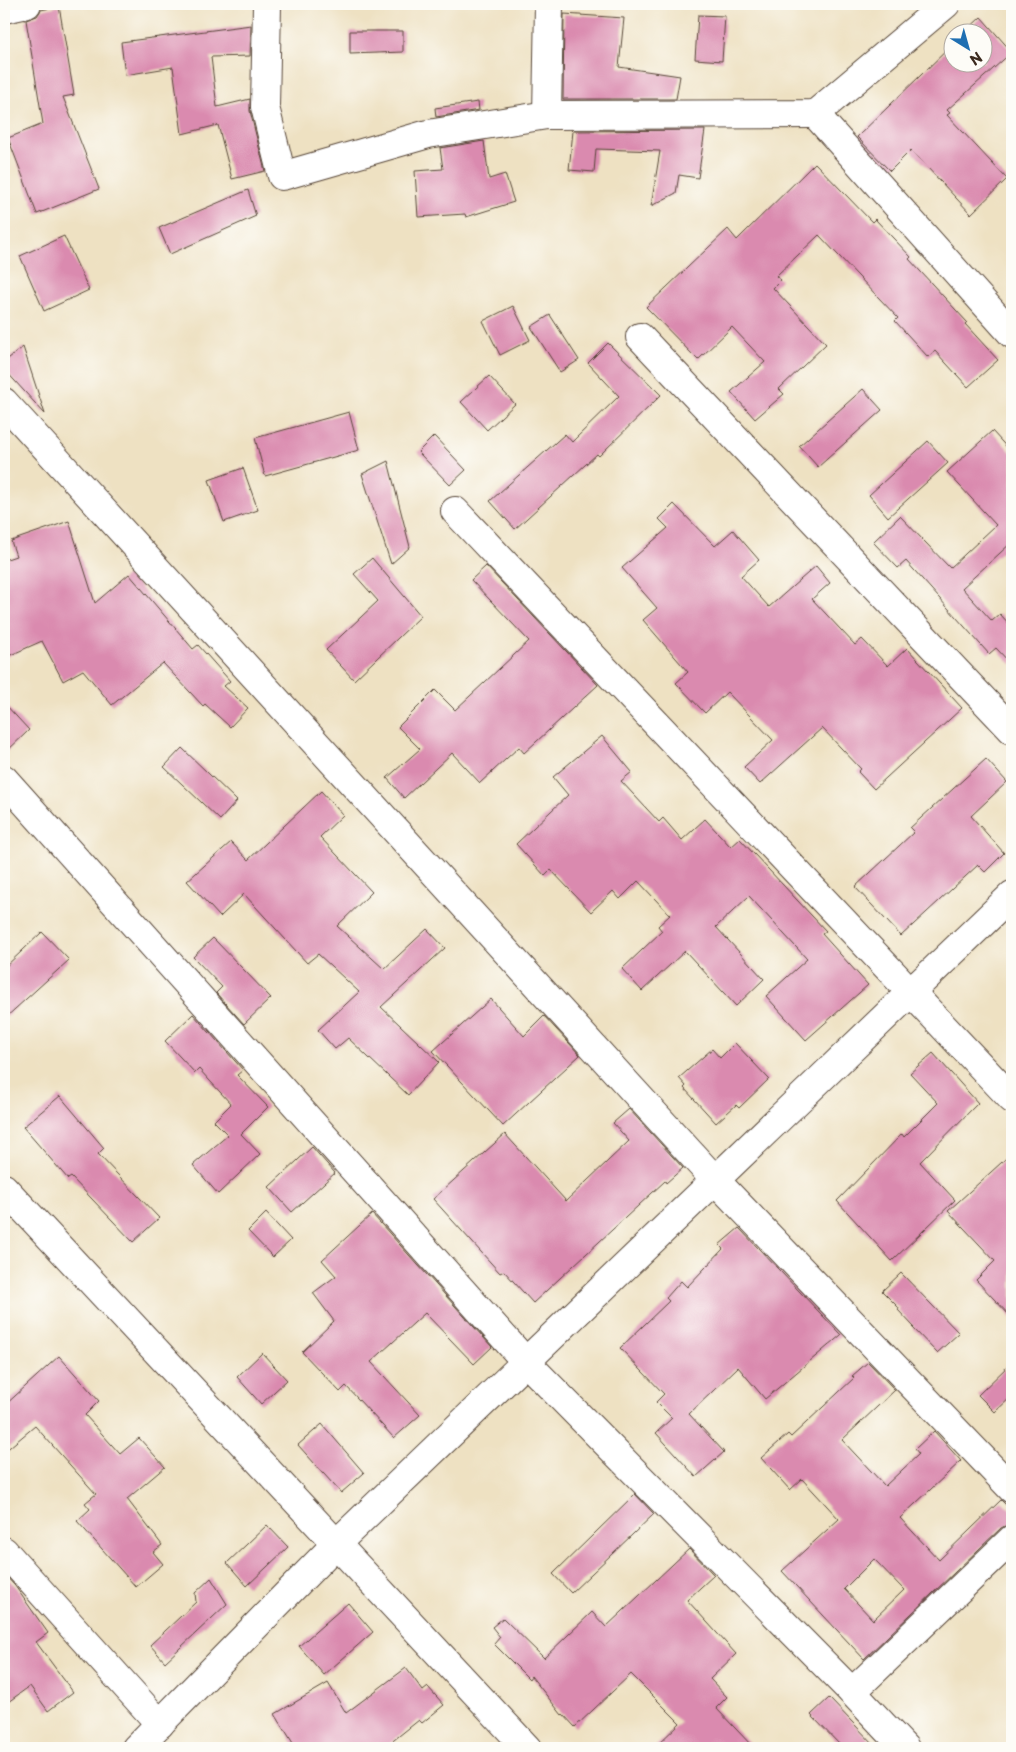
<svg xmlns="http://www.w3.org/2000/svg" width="1016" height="1752" viewBox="0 0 1016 1752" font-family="'Playpen Sans',sans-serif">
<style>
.building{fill:#da8aaf;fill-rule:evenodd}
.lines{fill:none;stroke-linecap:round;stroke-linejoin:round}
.street-casing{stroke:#564537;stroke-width:30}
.street{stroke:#fff;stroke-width:28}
</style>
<rect width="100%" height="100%" fill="#fdfcf7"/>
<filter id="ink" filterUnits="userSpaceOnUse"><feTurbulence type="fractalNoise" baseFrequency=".02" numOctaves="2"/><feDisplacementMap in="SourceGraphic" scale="10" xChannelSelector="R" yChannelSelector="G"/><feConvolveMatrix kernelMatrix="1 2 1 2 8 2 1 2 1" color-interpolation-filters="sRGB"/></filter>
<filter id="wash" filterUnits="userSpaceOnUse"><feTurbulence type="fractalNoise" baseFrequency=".0096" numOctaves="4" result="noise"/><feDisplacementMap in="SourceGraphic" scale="20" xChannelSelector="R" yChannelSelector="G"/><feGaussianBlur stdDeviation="1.12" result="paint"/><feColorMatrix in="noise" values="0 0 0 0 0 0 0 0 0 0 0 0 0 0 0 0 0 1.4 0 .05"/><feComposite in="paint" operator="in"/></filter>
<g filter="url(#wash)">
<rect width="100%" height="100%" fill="#eee1c2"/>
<g id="blocks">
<g class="building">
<polygon points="59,6 74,95 63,97 99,189 37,214 8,138 43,124 26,20 37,16 41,10"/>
<polygon points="564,14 624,18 619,67 680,76 676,99 563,99"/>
<polygon points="698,15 725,16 722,61 695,59"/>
<polygon points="981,17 1012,52 947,110 950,113 947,115 1007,179 971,214 911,150 890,171 857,137 954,43 954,62 984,62 984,32 965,32"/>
<polygon points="251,25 250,56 211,57 217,107 250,99 250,111 265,171 232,179 218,125 182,134 173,67 125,75 121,42"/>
<polygon points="350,31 403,31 403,52 350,54"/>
<polygon points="478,102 479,110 436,117 435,108"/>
<polygon points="705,130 698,178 679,175 676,193 651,206 660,151 596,149 594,172 569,170 573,131"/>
<polygon points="484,141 489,179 505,174 514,202 466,217 465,214 418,217 415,171 443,169 440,148"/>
<polygon points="815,163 872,222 875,219 911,257 909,259 967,322 965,324 998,360 968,387 935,351 928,357 895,321 898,318 819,235 776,276 781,280 773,288 826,344 779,389 784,394 755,419 731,392 765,362 732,327 698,360 646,307 728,229 737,240"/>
<polygon points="248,190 256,216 170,254 159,228"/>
<polygon points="64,236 89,290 44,311 20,256"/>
<polygon points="513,306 530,340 500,355 483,321"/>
<polygon points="550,315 579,360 560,372 531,327"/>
<polygon points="608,343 661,395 599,456 597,454 515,529 490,501 565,434 572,442 619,396 588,363"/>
<polygon points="23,347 45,414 4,369 4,362"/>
<polygon points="489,376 515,404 487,430 461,402"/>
<polygon points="863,389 882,410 818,467 799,446"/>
<polygon points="349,412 359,450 265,476 255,438"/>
<polygon points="992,431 1012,453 1012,542 962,588 992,621 1000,614 1012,627 1012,665 996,648 989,654 906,561 898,568 873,542 900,516 950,568 996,525 947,472"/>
<polygon points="434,436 466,470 450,485 418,452"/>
<polygon points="928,441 948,463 888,517 869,495"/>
<polygon points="388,461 410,547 391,564 362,474"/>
<polygon points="243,468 258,510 224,522 209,480"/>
<polygon points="674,504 715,546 733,530 759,560 741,576 769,607 816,566 830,583 812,599 855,645 862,639 888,666 907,648 962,708 874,789 858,772 861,769 822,728 760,784 744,767 773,740 727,692 705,713 676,683 688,672 643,620 657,608 622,568 668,528 659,519"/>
<polygon points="69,521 95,603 129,574 193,649 198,645 230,681 224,686 248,708 230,727 205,704 203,706 163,663 112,705 83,670 63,681 42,641 4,658 4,560 16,556 11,541"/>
<polygon points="372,558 421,616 354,680 326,650 378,601 354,574"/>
<polygon points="486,566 598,685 524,753 519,747 480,783 452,753 404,798 387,778 420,749 398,727 435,690 455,710 529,641 471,580"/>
<polygon points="4,703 29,730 4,754"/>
<polygon points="602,736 632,772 621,781 659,822 663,818 682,840 705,819 731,847 740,839 826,931 822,934 868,985 806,1040 766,996 807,959 749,896 716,927 764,979 736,1006 685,951 642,991 622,969 662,931 658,926 670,915 638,881 620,899 613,891 591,912 551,870 545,876 516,844 568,795 553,777"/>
<polygon points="182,748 237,801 220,820 164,767"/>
<polygon points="986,759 1007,782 971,816 1004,853 985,872 978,865 901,936 855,887 914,832 910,828"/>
<polygon points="321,791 343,815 320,837 372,892 337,926 384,969 427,929 445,948 381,1007 439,1062 408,1095 348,1038 335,1049 318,1030 359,992 318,954 307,963 244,894 220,917 187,881 231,842 248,860"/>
<polygon points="42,932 69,960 4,1019 4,968"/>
<polygon points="213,938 271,998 244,1024 216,993 222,987 193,957"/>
<polygon points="491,999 524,1036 544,1016 580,1055 503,1126 433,1051"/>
<polygon points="193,1014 243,1070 237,1075 268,1107 241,1134 260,1154 218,1194 193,1165 228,1135 214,1121 231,1104 199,1069 195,1073 165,1041"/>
<polygon points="735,1043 769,1079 739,1108 736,1105 716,1123 684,1088 686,1086 679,1078 712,1049 720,1058"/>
<polygon points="933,1053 978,1103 920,1162 955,1200 892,1261 837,1201 902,1134 904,1137 938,1103 910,1073"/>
<polygon points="60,1096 104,1148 98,1154 159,1218 133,1242 71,1177 68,1179 23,1127"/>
<polygon points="629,1109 683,1168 666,1183 665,1181 533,1303 504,1271 500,1273 433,1199 505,1134 566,1201 629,1141 613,1123"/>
<polygon points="312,1147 335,1173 292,1212 269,1187"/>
<polygon points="1012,1153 1012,1318 976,1280 995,1261 948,1211"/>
<polygon points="266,1213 291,1240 273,1257 248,1231"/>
<polygon points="372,1214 492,1347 474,1364 425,1313 371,1362 420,1415 394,1438 346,1386 340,1392 302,1352 334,1321 313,1293 336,1276 322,1260"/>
<polygon points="739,1228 841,1335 765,1399 738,1367 689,1414 724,1452 696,1477 656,1433 672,1418 656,1402 664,1394 620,1348 669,1301 666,1298 681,1281 687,1287 723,1249 719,1245"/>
<polygon points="901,1273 959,1333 937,1353 913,1328 914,1327 898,1310 899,1308 882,1291"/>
<polygon points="262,1353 287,1380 261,1404 237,1377"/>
<polygon points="59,1356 99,1401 85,1415 120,1454 139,1438 165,1467 127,1499 162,1545 153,1552 163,1564 136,1587 77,1521 90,1509 85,1503 96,1494 35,1426 4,1452 4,1406"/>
<path d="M 868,1362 L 895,1390 L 842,1440 L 885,1486 L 919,1454 L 915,1449 L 934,1431 L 961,1461 L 900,1518 L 939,1560 L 1001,1500 L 1012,1511 L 1012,1523 L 1001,1528 L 864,1659 L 782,1571 L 839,1519 L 802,1479 L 790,1490 L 761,1458 L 788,1434 L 791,1437 L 854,1378 L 852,1376 ZM 874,1559 L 904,1590 L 873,1620 L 844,1589 Z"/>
<polygon points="1012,1362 1012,1396 995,1412 978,1395"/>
<polygon points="322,1424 364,1473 341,1493 298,1445"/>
<polygon points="635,1494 654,1514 571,1593 553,1574"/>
<polygon points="267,1525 288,1547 247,1586 227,1563"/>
<polygon points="689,1549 714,1575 687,1600 736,1654 710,1679 727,1697 716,1708 754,1748 654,1748 680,1723 631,1674 575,1727 563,1714 562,1715 531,1676 529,1679 494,1644 500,1637 492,1627 503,1618 544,1658 592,1612 606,1627"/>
<polygon points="4,1574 15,1586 48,1633 36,1642 73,1692 48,1711 30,1686 4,1705"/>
<polygon points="211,1578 227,1604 165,1662 150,1645 196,1602 195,1593"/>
<polygon points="348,1603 373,1632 324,1675 299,1646"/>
<polygon points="406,1668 423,1691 428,1687 444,1705 422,1723 419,1720 384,1748 296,1748 275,1714 328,1683 346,1713"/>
<polygon points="829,1698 877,1748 843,1748 811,1715"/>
</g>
</g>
</g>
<g filter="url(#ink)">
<use href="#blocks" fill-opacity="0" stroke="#564537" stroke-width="1"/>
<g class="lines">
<defs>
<g id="street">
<polyline points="267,4 265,107 282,176 428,134 547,115"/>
<polyline points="549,4 547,115 815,114 946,4"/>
<polyline points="4,9 27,4"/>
<polyline points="815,114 1012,334"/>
<polyline points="640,337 1012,730"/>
<polyline points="4,402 715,1180 1012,1489"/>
<polyline points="455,511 1012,1099"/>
<polyline points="4,779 526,1362 852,1692 905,1748"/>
<polyline points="4,1188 527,1748"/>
<polyline points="4,1551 160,1724"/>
<polyline points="852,1692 1012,1539"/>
<polyline points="136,1748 336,1544 1012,895"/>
</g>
</defs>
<use href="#street" class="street-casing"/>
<use href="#street" class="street"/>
</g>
</g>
<rect width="1016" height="1752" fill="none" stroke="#fdfcf7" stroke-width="20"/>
<g transform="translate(968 48) rotate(143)"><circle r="24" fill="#fdfcf7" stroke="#afa8a0"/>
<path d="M0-4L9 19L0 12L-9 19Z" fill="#1f6fb2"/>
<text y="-8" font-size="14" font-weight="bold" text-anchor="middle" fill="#3b2a1e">N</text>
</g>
</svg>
